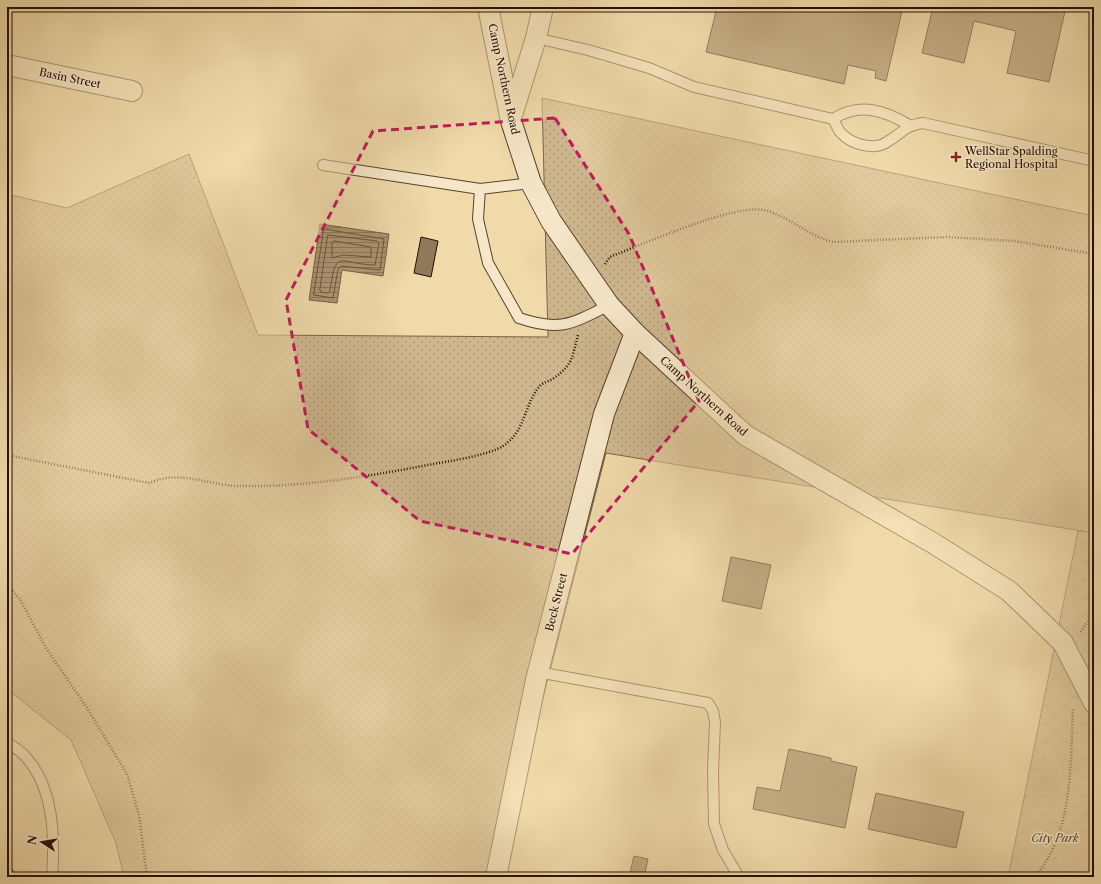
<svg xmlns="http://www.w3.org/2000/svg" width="1101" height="884" viewBox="0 0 1101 884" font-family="'Libre Caslon Text',serif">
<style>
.grass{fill:url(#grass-dots);stroke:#7a6349}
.park{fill:url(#park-crowns);stroke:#7a6349}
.water{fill:url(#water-rules);stroke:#775f46}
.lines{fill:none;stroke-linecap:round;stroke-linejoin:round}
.shore{stroke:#6a523b;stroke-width:1}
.building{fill:#90795a;stroke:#270f04}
.lane-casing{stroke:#59422e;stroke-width:12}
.street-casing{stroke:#59422e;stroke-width:22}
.path{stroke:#270f04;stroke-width:2.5;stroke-dasharray:1 2;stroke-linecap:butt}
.lane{stroke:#f5e7c8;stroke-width:10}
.street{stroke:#f5e7c8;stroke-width:20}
.marked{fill:none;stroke:#c2185b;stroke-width:3;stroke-dasharray:8 5;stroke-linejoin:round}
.poi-dot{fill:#8f2418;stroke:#f5e7c8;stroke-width:1.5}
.labels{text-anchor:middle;stroke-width:3;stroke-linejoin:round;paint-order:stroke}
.street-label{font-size:11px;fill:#270f04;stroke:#f5e7c8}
.poi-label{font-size:11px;fill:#270f04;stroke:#f5e7c8;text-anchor:start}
.park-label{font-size:11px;font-style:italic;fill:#614a34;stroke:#f5e7c8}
</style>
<defs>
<pattern id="grass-dots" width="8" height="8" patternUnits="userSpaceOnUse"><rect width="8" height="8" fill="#ceb78e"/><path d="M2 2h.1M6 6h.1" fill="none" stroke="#b19c79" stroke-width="1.8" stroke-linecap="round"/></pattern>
<pattern id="park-crowns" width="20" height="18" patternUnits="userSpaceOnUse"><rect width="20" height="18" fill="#ceb78e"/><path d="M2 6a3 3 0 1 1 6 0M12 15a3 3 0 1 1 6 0" fill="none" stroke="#b19c79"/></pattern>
<pattern id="water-rules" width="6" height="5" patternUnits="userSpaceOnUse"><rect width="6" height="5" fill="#ac9572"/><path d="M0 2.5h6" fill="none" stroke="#8c785b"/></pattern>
</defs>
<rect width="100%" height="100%" fill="#f0daaa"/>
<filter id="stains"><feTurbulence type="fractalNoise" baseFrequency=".005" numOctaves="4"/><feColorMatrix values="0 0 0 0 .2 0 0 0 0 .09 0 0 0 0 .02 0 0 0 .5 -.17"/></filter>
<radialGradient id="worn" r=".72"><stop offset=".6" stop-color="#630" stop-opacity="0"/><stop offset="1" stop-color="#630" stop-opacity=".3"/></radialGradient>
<polygon class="grass" points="542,98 1094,216 1094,533 606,453 497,877 124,877 116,843 71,740 7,689 7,194 67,208 189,154 258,335 548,337"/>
<polygon class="park" points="1078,531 1094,533 1094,877 1008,877"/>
<polygon class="water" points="320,224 389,234 383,276 342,270 337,303 309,300"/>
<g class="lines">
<g class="shore">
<polygon points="324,229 384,239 380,270 341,266 338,269 333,298 314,295"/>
<path d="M 328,235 L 377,241 L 379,243 L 375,265 C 339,264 336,247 330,291 L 328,293 L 321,292 L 320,290 Z"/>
<polygon points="334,241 371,247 371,257 343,255 332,258 332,243"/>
</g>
</g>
<g class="building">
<polygon points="717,7 903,7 886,81 875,78 876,71 848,65 844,84 706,52"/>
<polygon points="933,7 1066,7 1049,82 1007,73 1016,31 974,21 964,63 922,53"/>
<polygon points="421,237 438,241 431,277 414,273"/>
<polygon points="731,557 771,565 761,609 722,601"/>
<polygon points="789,749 831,758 831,761 857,767 845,828 753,809 757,787 780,791"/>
<polygon points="876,793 964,812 956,848 868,829"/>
<polygon points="634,856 648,859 644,877 629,877"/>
<polygon points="7,862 18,877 7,877"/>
</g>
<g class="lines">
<defs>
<g id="lane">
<path d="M 536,38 L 588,50 L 649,68 L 694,87 L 833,119 C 836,124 838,130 841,133 C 851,144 874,151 887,142 C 903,133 903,126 923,123 L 1094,161"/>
<path d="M 833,119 C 859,102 884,110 909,125"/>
<polyline points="323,165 480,189"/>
<path d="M 531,183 L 480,189 L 478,219 L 488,263 L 519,318 C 560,332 572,324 609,305"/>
<polyline points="538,672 708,703 713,711 715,722 713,771 714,824 723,850 739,877"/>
<path d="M 7,742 C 12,746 19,750 24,755 C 54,786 55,837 52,877"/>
</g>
<g id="street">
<polyline points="488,7 511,121 531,183 551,221 609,305 635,333 745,435 933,543 1009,591 1063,643 1094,703"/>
<polyline points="7,65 132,91"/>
<polyline points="511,118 536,38 543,7"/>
<polyline points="496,877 536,680 604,414 635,333"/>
</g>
</defs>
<use href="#lane" class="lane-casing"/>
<use href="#street" class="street-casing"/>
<g class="path">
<path d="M 605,264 L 610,257 L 617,254 C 649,242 733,204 764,210 C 789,216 808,236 833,242 L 948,237 L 1014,241 L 1094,254"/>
<path d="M 7,455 L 149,483 C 154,481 160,479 166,478 C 192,475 216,486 241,486 C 307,487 370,476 433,464 C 451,461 489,455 503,446 C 526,432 525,400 541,385 C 544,382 550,381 554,378 C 574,364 572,356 578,335"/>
<polyline points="7,584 21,601 46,648 87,708 127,774 139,815 147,877"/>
<polyline points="1081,632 1085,625 1094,616"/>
<path d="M 1035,877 C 1074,830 1070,766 1073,708"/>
</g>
<use href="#lane" class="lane"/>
<use href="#street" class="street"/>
</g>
<path d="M0 0H1101V884H0ZM 555,118 L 629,234 L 699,401 L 572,554 L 420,521 L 308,429 L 286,300 L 373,131 Z" fill="#f0daaa" fill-opacity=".55" fill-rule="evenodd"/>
<path class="marked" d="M 555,118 L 629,234 L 699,401 L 572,554 L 420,521 L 308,429 L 286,300 L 373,131 Z"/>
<path class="poi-dot" d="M954 151h4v4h4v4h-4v4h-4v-4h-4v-4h4z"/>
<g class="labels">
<g class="street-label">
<text transform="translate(70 78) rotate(12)" y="4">Basin Street</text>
<text transform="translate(504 79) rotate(78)" y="4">Camp Northern Road</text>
<text transform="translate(704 396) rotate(42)" y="4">Camp Northern Road</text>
<text transform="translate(556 602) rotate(-76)" y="4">Beck Street</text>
</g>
<g class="poi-label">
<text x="965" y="155">WellStar Spalding<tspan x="965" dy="13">Regional Hospital</tspan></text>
</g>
<g class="park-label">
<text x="1055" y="842">City Park</text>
</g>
</g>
<rect width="1101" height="884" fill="none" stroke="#f0daaa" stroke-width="24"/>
<rect x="8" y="8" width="1085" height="868" fill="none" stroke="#270f04" stroke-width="2"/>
<rect x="12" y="12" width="1077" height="860" fill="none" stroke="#270f04"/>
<g transform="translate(42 842) rotate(282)" stroke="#f5e7c8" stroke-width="3" paint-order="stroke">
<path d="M0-3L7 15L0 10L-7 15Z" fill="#270f04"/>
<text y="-6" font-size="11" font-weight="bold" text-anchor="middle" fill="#270f04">N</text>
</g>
<rect width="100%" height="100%" filter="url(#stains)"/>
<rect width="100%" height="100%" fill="url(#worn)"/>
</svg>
